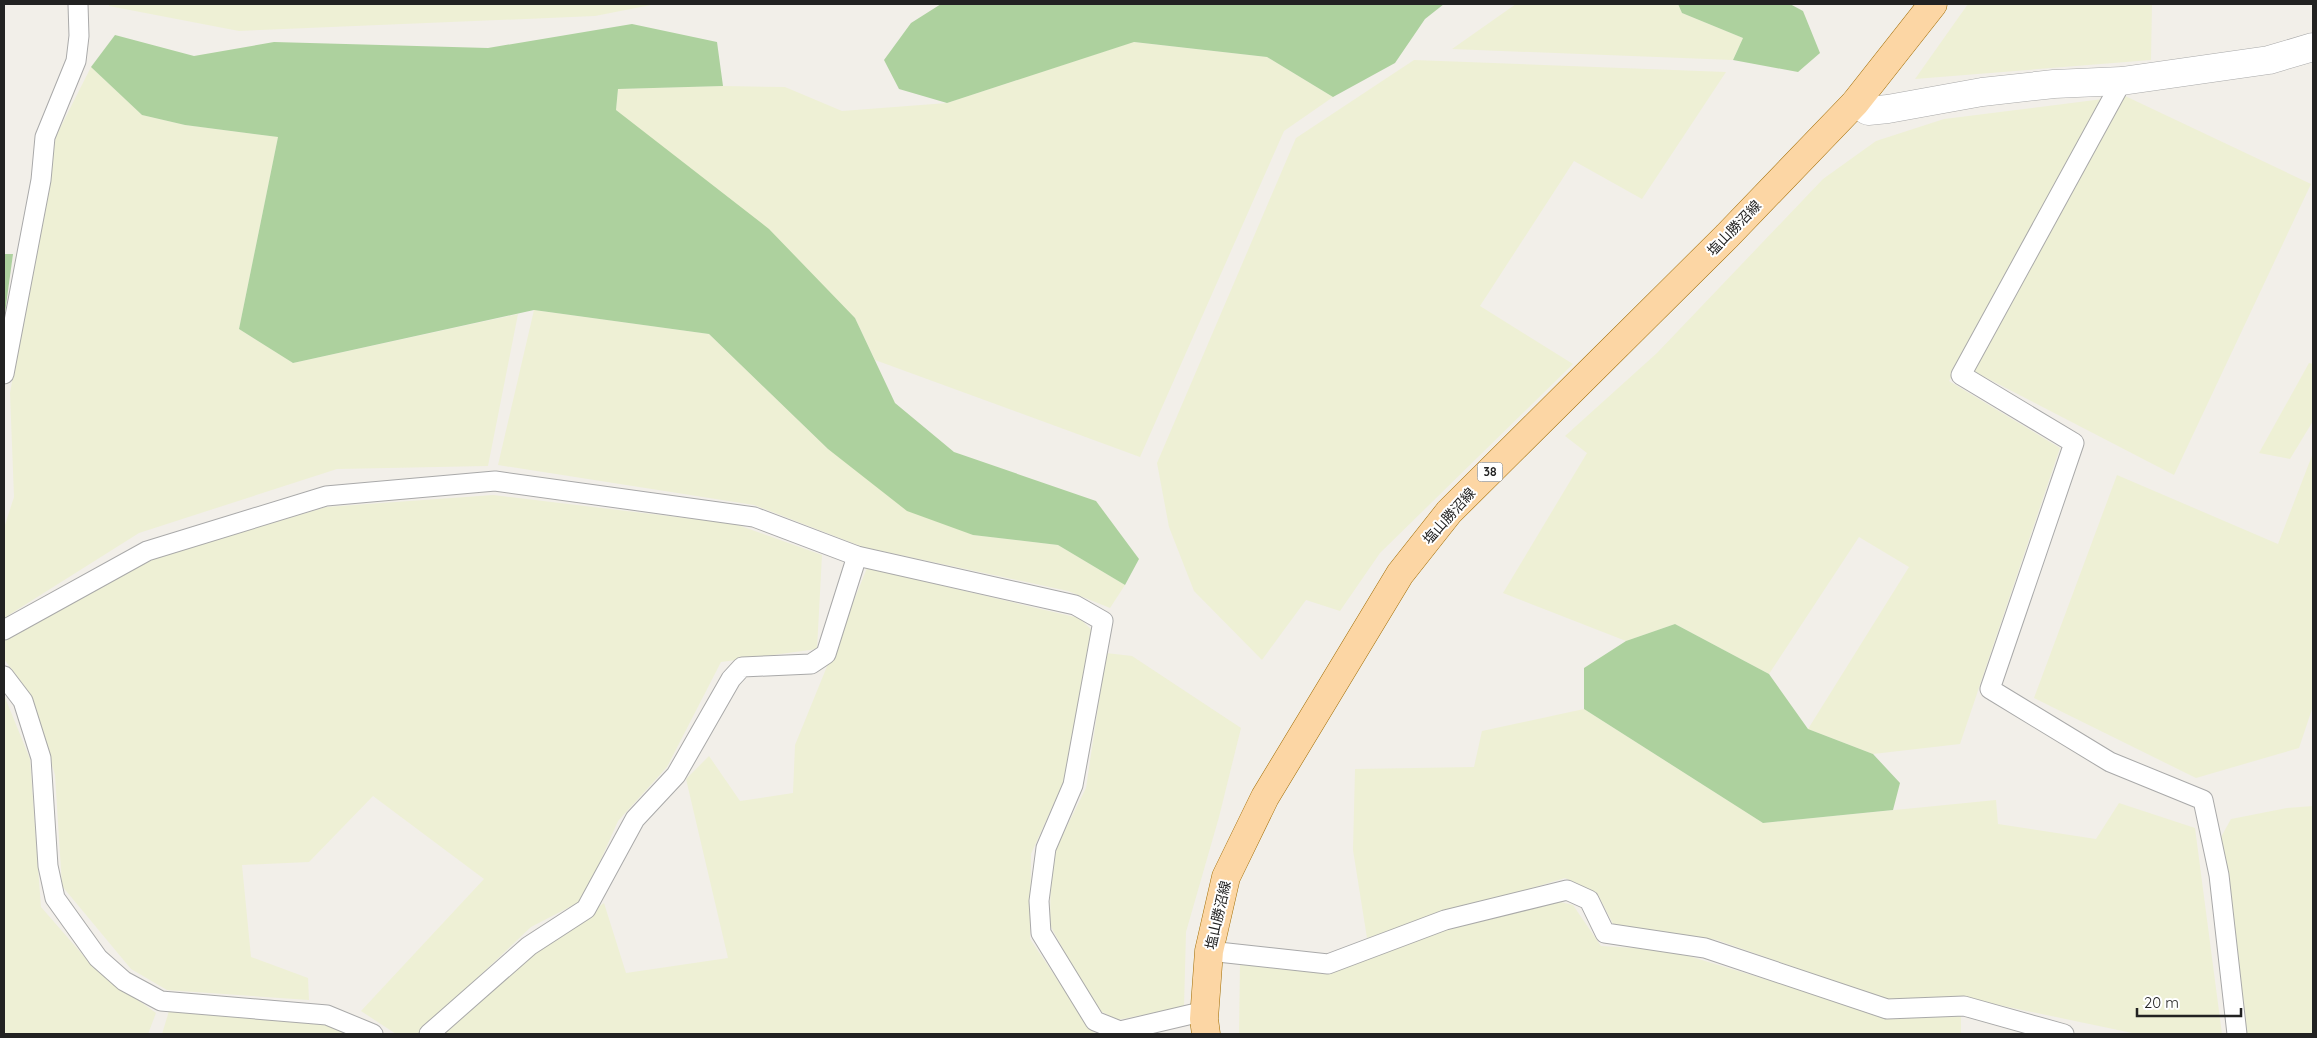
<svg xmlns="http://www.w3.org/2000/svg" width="2317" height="1038" viewBox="0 0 2317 1038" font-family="Quicksand,'Noto Sans JP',sans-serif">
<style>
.farmland{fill:#eef0d5}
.forest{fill:#add19e}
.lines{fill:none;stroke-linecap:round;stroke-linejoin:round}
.service-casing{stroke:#a9a9a9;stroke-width:21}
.minor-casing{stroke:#a9a9a9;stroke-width:29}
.primary-casing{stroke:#a06b00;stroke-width:29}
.service{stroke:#fff;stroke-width:19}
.minor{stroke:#fff;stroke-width:28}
.primary{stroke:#fcd6a4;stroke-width:28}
.labels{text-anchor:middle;stroke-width:4;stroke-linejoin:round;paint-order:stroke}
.shield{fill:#fff;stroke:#646464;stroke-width:1}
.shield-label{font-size:12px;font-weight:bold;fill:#222}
.street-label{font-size:14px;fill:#222;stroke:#fff}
</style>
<rect width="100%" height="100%" fill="#f2efe9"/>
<g class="farmland">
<polygon points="109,4 656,4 595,16 239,31 109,6"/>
<polygon points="1516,4 1678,4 1682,13 1743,38 1733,60 1452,49"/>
<polygon points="1968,4 2152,4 2151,60 1915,79"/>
<polygon points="1133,42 1267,57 1333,97 1284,131 1140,457 875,360 855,318 616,110 618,89 723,86 785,87 842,111 947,103"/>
<polygon points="1414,60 1726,72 1642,199 1574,161 1480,306 1573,364 1380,553 1340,611 1306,600 1262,660 1194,591 1169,527 1157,463 1296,138"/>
<polygon points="91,67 142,115 185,125 278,137 239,329 293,363 518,314 488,466 337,469 139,533 4,618 4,528 14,497 10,393 56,136"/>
<polygon points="2123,95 2311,184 2174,475 1973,371"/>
<polygon points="2103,99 1949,381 2060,448 1960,744 1873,754 1808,729 1909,567 1859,537 1769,674 1675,624 1626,641 1503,593 1587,453 1565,436 1657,353 1823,179 1876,141 1944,119"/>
<polygon points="534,310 709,334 828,449 973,535 1058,545 1125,585 1110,608 1068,591 863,547 754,505 498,465"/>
<polygon points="2309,363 2313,364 2313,421 2290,459 2259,453"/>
<polygon points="2313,453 2313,706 2299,748 2196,778 2034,698 2117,475 2278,544"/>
<polygon points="493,495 735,524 822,555 817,649 721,662 667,767 618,821 583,900 531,927 419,1033 396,1034 361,1011 484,879 373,796 309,862 242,865 251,957 308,978 309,1000 167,990 131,969 62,886 55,775 31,695 4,659 4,639 151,559 326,507"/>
<polygon points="867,568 1079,618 1094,632 1063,783 1031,854 1030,939 1093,1032 1099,1034 439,1034 528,956 604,903 626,973 728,958 686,779 709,756 740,801 793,793 795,745"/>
<polygon points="1106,653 1132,656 1241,728 1219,817 1186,932 1184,1007 1117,1020 1095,1008 1050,925 1051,858 1086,788"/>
<polygon points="4,695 30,759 41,907 95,969 156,1013 148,1034 4,1034"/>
<polygon points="1584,709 1763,823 1996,800 1998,824 2096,839 2119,803 2195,828 2222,1034 2137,1034 1975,1000 1893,1002 1717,940 1613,924 1597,893 1565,878 1367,938 1353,850 1355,769 1474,767 1482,731"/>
<polygon points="2313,806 2313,1034 2244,1034 2221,837 2231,819 2287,808"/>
<polygon points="1548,899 1573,905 1601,946 1669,950 1880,1014 1961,1015 1961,1034 1239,1034 1240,962 1330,971 1456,923"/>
<polygon points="169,1011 321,1023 346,1034 162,1034"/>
</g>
<g class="forest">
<polygon points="941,4 1444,4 1425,19 1395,63 1333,97 1267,57 1134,42 947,103 899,89 884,60 911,23"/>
<polygon points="1678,4 1790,4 1803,11 1820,53 1798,72 1733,60 1743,38 1682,13"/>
<polygon points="632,24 717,42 723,86 618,89 616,110 769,229 855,318 895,403 954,452 1096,501 1139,559 1125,585 1058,545 973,535 907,511 828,449 709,334 534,310 293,363 239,329 278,137 185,125 142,115 91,67 115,35 194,56 274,42 488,48"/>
<polygon points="4,254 13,254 4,320"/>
<polygon points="1675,624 1769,674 1808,729 1873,754 1900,783 1893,810 1763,823 1584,709 1584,668 1626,641"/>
</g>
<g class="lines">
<defs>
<g id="service">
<polyline points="2122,81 1961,375 2074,443 1990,689 2110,762 2203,800 2219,875 2237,1034"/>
<polyline points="4,374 41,180 45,137 76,61 79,36 78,4"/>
<polyline points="4,630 147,551 326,496 495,481 754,517 857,556 1075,605 1103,621 1073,785 1046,848 1039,901 1041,933 1095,1021 1120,1031 1205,1011"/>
<polyline points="4,676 23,701 41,758 48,866 55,898 98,958 124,981 161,1001 327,1015 373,1034"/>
<polyline points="1209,951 1328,964 1445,920 1567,890 1589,900 1605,933 1705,948 1887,1009 1964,1006 2064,1034"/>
<polyline points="429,1034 529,946 586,909 635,819 676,775 731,679 742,667 811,664 826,654 857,556"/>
</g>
<polyline id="minor" points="1855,103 1868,111 1888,109 1982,92 2054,84 2122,81 2269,60 2313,47"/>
<polyline id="primary" points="1206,1034 1204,1019 1209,951 1226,877 1265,797 1400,574 1449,512 1727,236 1855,103 1933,4"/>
</defs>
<use href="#service" class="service-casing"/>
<use href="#minor" class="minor-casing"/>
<use href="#primary" class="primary-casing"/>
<use href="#service" class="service"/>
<use href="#minor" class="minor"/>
<use href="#primary" class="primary"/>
</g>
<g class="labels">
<rect class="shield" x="1477.5" y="462.5" width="25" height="19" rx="4"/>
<g class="shield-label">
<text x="1490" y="476">38</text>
</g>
<g class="street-label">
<text transform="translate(1734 228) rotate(-46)" y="5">塩山勝沼線</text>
<text transform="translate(1449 516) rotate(-48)" y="5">塩山勝沼線</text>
<text transform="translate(1218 915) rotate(-77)" y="5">塩山勝沼線</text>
</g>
</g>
<rect width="2317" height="1038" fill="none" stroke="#222222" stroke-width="10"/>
<path d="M2137 1008v8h104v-8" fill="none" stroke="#222222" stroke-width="2.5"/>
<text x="2144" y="1008" font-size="15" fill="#222222" stroke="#ffffff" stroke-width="4" paint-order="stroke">20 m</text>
</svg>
